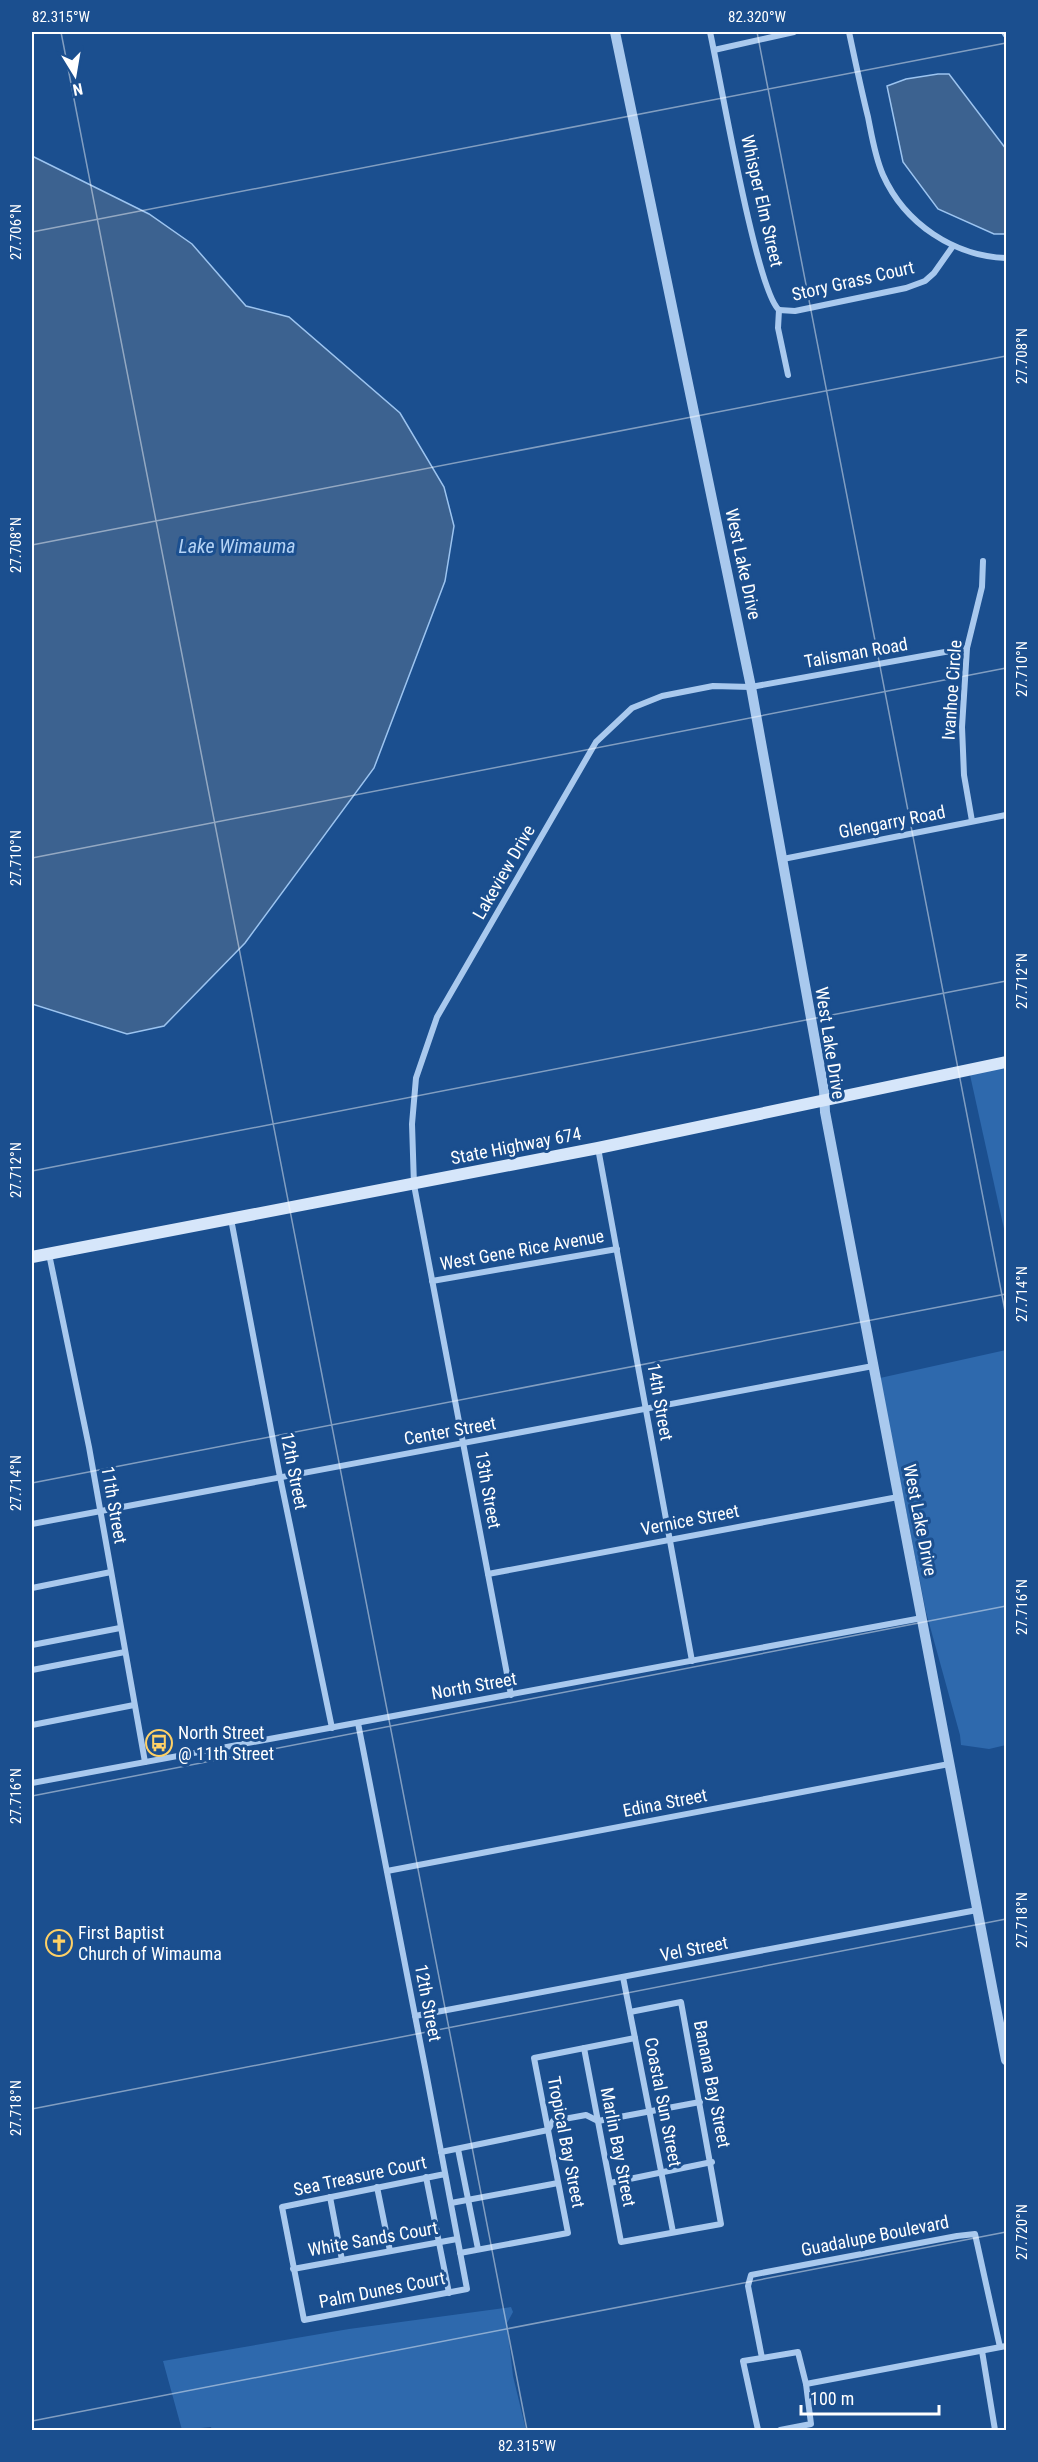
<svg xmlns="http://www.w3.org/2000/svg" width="1038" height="2462" viewBox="0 0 1038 2462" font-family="'Roboto Condensed',sans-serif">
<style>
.green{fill:#2e69ad}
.water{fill:#3c6290;stroke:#9cc4f0;stroke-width:1.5}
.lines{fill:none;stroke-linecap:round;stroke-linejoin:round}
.minor{stroke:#a9c9ee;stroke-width:6}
.tertiary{stroke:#a9c9ee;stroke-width:10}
.secondary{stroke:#d6e6fa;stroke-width:12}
.ticks{fill:none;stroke:#fff;stroke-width:1.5;stroke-opacity:0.45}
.labels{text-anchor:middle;stroke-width:6;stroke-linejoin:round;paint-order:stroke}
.street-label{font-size:18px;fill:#fff;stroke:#1b4f8f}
.poi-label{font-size:18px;fill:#fff;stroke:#1b4f8f;text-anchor:start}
.water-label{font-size:20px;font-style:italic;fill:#b5d3f5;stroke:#1b4f8f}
.neatline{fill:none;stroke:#fff;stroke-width:2}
.ticks-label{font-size:15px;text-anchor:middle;fill:#fff}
</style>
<rect width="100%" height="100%" fill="#1b4f8f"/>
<g class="green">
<polygon points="1006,1067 1006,1238 970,1075"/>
<polygon points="1006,1350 1006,1745 989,1749 961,1745 960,1735 926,1612 880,1378"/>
<polygon points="511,2307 513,2312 507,2323 508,2333 513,2376 526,2430 212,2430 211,2427 182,2430 163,2361 349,2329"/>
</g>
<g class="water">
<polygon points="938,74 949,74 1006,149 1006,234 994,234 938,209 903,162 887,86 906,79"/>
<polygon points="32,156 149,214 192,244 246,306 289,317 400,413 444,487 454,526 445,581 374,768 245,943 164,1026 127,1034 32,1004"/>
</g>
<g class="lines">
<g class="minor">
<path d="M 710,32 C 720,76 756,290 779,310"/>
<path d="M 849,32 C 855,60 861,89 868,117 C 872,137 875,157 883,175 C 905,224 954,256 1006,258"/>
<polyline points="1004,32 1006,35"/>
<polyline points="714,50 794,32"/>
<polyline points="779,310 795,311 906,288 925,281 934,273 953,246"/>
<polyline points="779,310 778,328 788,375"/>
<polyline points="972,821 964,775 962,727 967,648 982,587 983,561"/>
<polyline points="783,859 1006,815"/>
<polyline points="598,1148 692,1661"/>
<polyline points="231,1219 280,1477 332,1728"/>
<polyline points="49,1254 89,1447 145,1762"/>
<polyline points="432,1281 617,1249"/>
<polyline points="32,1524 873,1366"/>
<polyline points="488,1574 898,1497"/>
<polyline points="32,1588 111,1572"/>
<polyline points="32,1645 120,1628"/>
<polyline points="32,1670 125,1652"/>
<polyline points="511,1695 414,1185 412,1124 416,1078 437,1017 596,742 632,708 662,696 713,686 751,687 967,648"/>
<path d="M 358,1723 C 395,1912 432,2100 467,2289 L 304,2320 L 282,2207 L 445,2174"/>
<polyline points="32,1725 134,1705"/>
<polyline points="32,1783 922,1618"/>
<polyline points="387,1871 949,1764"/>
<polyline points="623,1977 673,2232"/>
<polyline points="415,2016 977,1910"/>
<polyline points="584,2048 621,2242 721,2224 681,2002 630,2012"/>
<polyline points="458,2149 478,2249"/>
<polyline points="441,2152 548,2130 553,2121 586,2115 598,2121 700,2102"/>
<polyline points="426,2177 449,2293"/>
<polyline points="610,2183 712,2162"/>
<polyline points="377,2187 390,2251"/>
<polyline points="330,2197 342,2260"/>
<polyline points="451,2203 558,2183"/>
<polyline points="460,2253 568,2233 534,2058 635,2038"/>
<polyline points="293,2269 457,2239"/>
<polyline points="982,2351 995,2430"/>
<polyline points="806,2384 1006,2346"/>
<polyline points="758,2430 743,2361 762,2358"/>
<polyline points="780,2430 811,2424 806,2384 798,2352 762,2358 748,2286 751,2275 957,2236 975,2234 1000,2347"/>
</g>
<polyline class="tertiary" points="615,32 751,687 824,1090 825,1112 1006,2060"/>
<polyline class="secondary" points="32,1257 598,1148 1006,1062"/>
</g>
<path class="ticks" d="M 61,32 L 527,2430M 757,32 L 1006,1316M 32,232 L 1006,43M 32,545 L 1006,356M 32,858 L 1006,668M 32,1171 L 1006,981M 32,1483 L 1006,1294M 32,1796 L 1006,1606M 32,2109 L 1006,1919M 32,2421 L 1006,2232"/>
<defs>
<symbol id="bus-ring" viewBox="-11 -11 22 22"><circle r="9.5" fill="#1b4f8f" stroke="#ffd166" stroke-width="1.5"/><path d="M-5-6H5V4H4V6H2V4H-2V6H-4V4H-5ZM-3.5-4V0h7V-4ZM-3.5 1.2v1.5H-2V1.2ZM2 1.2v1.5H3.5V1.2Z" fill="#ffd166"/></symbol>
<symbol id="church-ring" viewBox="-11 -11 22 22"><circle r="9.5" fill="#1b4f8f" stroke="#ffd166" stroke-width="1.5"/><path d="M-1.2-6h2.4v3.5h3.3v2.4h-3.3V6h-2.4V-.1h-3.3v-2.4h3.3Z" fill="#ffd166"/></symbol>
</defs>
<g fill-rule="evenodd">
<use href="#bus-ring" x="144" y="1728" width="30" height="30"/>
<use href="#church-ring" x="44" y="1928" width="30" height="30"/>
</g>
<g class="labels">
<g class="street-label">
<text transform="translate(762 201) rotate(77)" y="6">Whisper Elm Street</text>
<text transform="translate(853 281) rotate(-13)" y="6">Story Grass Court</text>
<text transform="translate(743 564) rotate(78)" y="6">West Lake Drive</text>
<text transform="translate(856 653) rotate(-10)" y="6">Talisman Road</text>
<text transform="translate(952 690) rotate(-86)" y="6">Ivanhoe Circle</text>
<text transform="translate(892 822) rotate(-11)" y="6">Glengarry Road</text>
<text transform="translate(504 872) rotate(-60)" y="6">Lakeview Drive</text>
<text transform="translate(830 1043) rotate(81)" y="6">West Lake Drive</text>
<text transform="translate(516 1146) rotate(-11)" y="6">State Highway 674</text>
<text transform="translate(522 1250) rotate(-10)" y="6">West Gene Rice Avenue</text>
<text transform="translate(660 1402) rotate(80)" y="6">14th Street</text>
<text transform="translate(450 1431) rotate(-10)" y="6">Center Street</text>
<text transform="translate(294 1471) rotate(79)" y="6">12th Street</text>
<text transform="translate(488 1490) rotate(80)" y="6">13th Street</text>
<text transform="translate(114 1505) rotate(80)" y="6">11th Street</text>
<text transform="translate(690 1520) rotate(-11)" y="6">Vernice Street</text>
<text transform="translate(920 1520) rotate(79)" y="6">West Lake Drive</text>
<text transform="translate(474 1686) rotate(-10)" y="6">North Street</text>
<text transform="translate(665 1803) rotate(-11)" y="6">Edina Street</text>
<text transform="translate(694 1949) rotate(-11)" y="6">Vel Street</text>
<text transform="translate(428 2003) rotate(79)" y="6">12th Street</text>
<text transform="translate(712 2084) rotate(79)" y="6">Banana Bay Street</text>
<text transform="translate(663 2102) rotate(79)" y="6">Coastal Sun Street</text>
<text transform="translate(566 2142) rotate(79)" y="6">Tropical Bay Street</text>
<text transform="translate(618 2147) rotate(79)" y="6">Marlin Bay Street</text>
<text transform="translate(360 2176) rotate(-12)" y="6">Sea Treasure Court</text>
<text transform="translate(875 2236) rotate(-11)" y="6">Guadalupe Boulevard</text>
<text transform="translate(373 2239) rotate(-10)" y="6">White Sands Court</text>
<text transform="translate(382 2290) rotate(-11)" y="6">Palm Dunes Court</text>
</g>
<g class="poi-label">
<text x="178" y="1739">North Street<tspan x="178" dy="21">@ 11th Street</tspan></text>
<text x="78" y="1939">First Baptist<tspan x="78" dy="21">Church of Wimauma</tspan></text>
</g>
<g class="water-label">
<text x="237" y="553">Lake Wimauma</text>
</g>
</g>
<rect width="1038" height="2462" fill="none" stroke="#1b4f8f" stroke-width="66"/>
<g transform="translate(75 75) rotate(169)" stroke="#1b4f8f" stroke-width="4.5" paint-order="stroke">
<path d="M0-4.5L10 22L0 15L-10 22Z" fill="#ffffff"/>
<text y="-9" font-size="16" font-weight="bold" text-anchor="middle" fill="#ffffff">N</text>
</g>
<path d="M801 2405v9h138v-9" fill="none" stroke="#ffffff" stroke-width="3"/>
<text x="810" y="2405" font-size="18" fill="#ffffff" stroke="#1b4f8f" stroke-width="4.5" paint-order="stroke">100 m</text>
<rect x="33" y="33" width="972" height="2396" class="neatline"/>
<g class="ticks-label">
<text x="61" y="22">82.315°W</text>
<text x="757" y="22">82.320°W</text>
<text transform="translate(16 232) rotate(-90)" y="5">27.706°N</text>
<text transform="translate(1022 356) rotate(-90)" y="5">27.708°N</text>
<text transform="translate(16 545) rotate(-90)" y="5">27.708°N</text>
<text transform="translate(1022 669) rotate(-90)" y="5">27.710°N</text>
<text transform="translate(16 858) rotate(-90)" y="5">27.710°N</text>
<text transform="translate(1022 981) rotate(-90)" y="5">27.712°N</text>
<text transform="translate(16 1170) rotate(-90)" y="5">27.712°N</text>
<text transform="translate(1022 1294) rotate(-90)" y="5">27.714°N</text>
<text transform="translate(16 1483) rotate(-90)" y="5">27.714°N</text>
<text transform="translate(1022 1607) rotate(-90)" y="5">27.716°N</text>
<text transform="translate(16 1796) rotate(-90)" y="5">27.716°N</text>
<text transform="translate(1022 1920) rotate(-90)" y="5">27.718°N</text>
<text transform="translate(16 2108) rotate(-90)" y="5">27.718°N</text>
<text transform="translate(1022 2232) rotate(-90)" y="5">27.720°N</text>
<text x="527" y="2451">82.315°W</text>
</g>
</svg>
